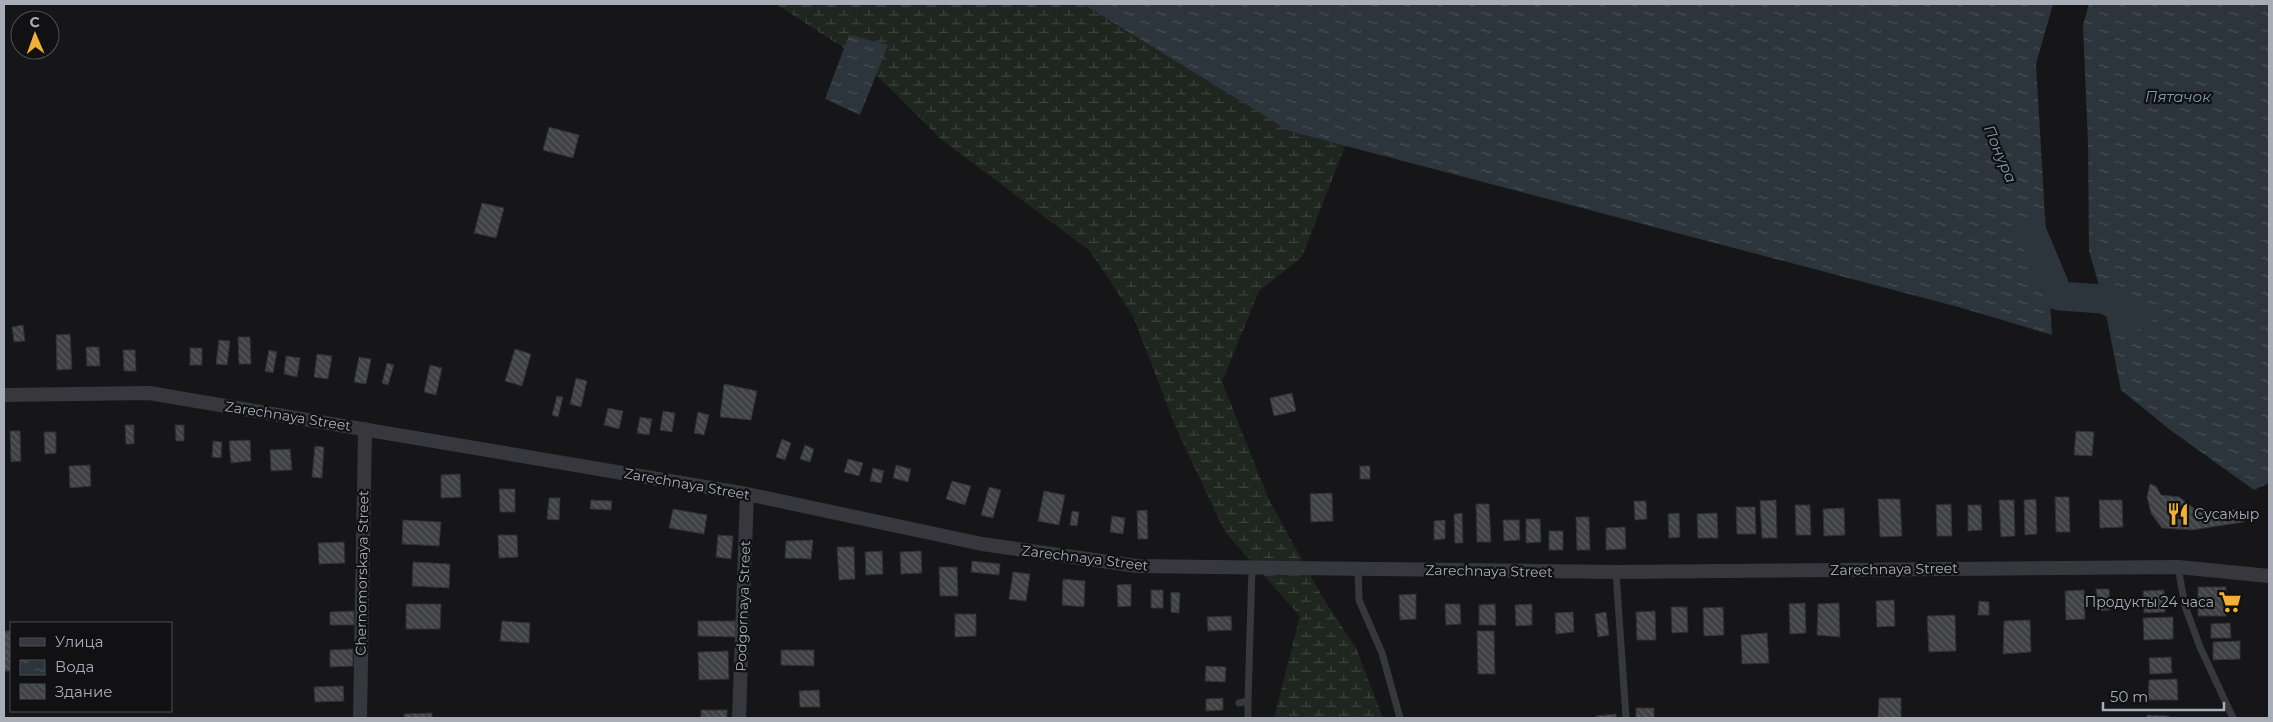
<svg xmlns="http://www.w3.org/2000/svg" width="2273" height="722" viewBox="0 0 2273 722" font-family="Montserrat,sans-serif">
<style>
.wetland{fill:url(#wetland-marsh)}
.water{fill:url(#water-ripples)}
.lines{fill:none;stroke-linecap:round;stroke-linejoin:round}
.river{stroke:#2c353c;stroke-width:29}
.building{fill:url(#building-back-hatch);stroke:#303034}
.lane{stroke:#37383d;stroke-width:7}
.street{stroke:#37383d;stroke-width:14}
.labels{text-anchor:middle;stroke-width:4.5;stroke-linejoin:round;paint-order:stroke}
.street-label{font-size:14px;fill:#a8adb8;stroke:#111113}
.poi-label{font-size:14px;fill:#a8adb8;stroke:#111113;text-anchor:start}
.water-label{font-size:15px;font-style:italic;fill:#7f9bb3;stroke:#111113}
</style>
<defs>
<pattern id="wetland-marsh" width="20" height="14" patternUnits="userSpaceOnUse" patternTransform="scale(1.25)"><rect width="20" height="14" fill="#1e261f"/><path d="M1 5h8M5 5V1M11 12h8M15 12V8" fill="none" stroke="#3c433d"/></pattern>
<pattern id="water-ripples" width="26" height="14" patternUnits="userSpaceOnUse" patternTransform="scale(1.25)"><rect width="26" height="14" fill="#2c353c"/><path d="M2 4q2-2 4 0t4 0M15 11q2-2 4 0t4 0" fill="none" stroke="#485056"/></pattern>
<pattern id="building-back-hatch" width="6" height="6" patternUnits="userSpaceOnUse" patternTransform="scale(1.25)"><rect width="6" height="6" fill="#404145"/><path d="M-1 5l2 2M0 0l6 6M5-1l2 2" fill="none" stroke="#595a5e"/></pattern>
</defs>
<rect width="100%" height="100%" fill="#161618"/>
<polygon class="wetland" points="776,4 1083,4 1289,131 1345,146 1302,257 1259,291 1222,382 1269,500 1323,598 1356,648 1383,718 1274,718 1300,616 1225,532 1176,428 1133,316 1090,251 943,141 858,57"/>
<g class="water">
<polygon points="1083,4 2053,4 2036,64 2052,335 1962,308 1289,131"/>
<polygon points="2089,4 2269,4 2269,483 2254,490 2169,429 2121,390 2103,299 2089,251 2088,143 2083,25"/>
<polygon points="849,35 888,45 860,115 825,99"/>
</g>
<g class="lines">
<polyline class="river" points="2033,234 2059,296 2103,299 2138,315"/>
</g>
<g class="building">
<polygon points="549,127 579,135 573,158 543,150"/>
<polygon points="482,203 504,208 496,238 474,233"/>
<polygon points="23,325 25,341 14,342 12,327"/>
<polygon points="70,334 72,369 57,370 56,335"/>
<polygon points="238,337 250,337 251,364 239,364"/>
<polygon points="219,340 230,341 227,365 216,364"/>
<polygon points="86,347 99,347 100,366 87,366"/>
<rect x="190" y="348" width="12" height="17"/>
<polygon points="515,349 531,354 522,386 505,381"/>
<polygon points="123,350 135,350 136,371 124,371"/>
<polygon points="269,350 277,352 273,373 265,371"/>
<polygon points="317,354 332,356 328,379 314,377"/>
<polygon points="286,356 300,358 297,377 284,374"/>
<polygon points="359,357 371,359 366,384 354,382"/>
<polygon points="387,363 394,365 388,385 382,383"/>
<polygon points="430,365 442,368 436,395 424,392"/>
<polygon points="576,378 587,381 581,407 570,404"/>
<polygon points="724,384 757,391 751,420 720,417"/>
<polygon points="1292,393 1296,411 1274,416 1270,398"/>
<polygon points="557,396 563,397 558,417 552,415"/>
<polygon points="608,408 623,411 619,429 604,425"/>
<polygon points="663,411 675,413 672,432 660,430"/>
<polygon points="698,412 709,415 704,435 694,433"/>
<polygon points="640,417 652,419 649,435 637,433"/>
<polygon points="125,425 134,425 134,444 126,444"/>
<polygon points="175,425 184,425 184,441 176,441"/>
<polygon points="10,431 20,431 21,461 11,462"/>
<polygon points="2076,431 2094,432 2092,456 2074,455"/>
<polygon points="44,432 56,432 56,453 45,454"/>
<polygon points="782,439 791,443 785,460 776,457"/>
<polygon points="250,440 251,461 231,463 229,441"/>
<polygon points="213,441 222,442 221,458 212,457"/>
<polygon points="805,445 814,449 810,462 800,459"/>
<polygon points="315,446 324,447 322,478 312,477"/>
<polygon points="290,449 292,470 271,471 270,450"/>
<polygon points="848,459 863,463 859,476 844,472"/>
<polygon points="90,465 91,486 70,488 69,466"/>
<polygon points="896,465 911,469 908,482 893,478"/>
<rect x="1360" y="466" width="10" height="13"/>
<polygon points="873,468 884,471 881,483 870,481"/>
<polygon points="460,474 461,497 441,498 441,475"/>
<polygon points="952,481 971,486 965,505 946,499"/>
<polygon points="2150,484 2156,486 2161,495 2179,497 2199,512 2239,509 2244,522 2192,530 2162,528 2151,513 2147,497"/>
<polygon points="989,487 1001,490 993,518 981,515"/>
<polygon points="499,489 515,489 515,512 500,512"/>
<polygon points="1044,491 1065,495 1059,525 1038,521"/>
<polygon points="1332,493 1333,521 1311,522 1310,494"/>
<polygon points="2055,497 2069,497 2070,532 2056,532"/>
<polygon points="549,498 560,498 559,520 547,519"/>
<polygon points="1878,499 1900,499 1902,536 1880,537"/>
<polygon points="2036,499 2037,534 2025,535 2024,500"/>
<polygon points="591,500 612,501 611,510 590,509"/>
<polygon points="1776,500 1777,538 1762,538 1760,501"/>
<polygon points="1999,500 2014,500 2015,536 2001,537"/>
<polygon points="2099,500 2122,500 2123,527 2100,528"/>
<polygon points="1634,501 1646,501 1647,519 1635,520"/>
<polygon points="1476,504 1489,504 1491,542 1477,542"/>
<polygon points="1951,504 1952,536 1937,536 1936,505"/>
<polygon points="1795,505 1810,505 1811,535 1796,535"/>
<polygon points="1968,505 1981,505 1982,530 1968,531"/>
<polygon points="1736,507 1755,507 1756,534 1737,534"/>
<polygon points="1844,508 1845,535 1824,536 1823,509"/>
<polygon points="673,509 707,515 704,534 669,528"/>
<polygon points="1147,510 1148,539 1138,539 1137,511"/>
<polygon points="1072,511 1079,512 1077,526 1070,525"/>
<polygon points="1462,513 1463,543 1455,543 1454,514"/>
<polygon points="1679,513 1680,537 1669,538 1668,514"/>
<polygon points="1717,513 1718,538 1698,538 1697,514"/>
<polygon points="1112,516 1125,518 1123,534 1110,532"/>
<polygon points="1576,517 1589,517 1590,550 1577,550"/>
<polygon points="1526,519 1540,519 1541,542 1526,543"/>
<polygon points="403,520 441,522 439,546 402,544"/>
<polygon points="1445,520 1445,539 1434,540 1434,521"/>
<polygon points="1503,520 1519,520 1520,540 1504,541"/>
<polygon points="1625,527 1626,549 1606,550 1606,528"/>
<rect x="1549" y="531" width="14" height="19"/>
<polygon points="498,535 517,535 518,557 499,558"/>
<polygon points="718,535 733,536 731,559 716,557"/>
<polygon points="813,540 811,559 785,558 786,541"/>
<polygon points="344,542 345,563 319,564 318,543"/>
<polygon points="837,547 854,547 855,579 839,580"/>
<polygon points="882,551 883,574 866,575 865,552"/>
<polygon points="921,551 922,573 901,574 900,552"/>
<polygon points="972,561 1000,564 999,575 971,572"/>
<polygon points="413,562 450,564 449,588 412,586"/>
<polygon points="939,567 957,567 958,596 940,596"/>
<polygon points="1013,572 1030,574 1026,601 1009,599"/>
<polygon points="1063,579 1085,581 1084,607 1062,605"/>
<polygon points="1131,584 1131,606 1118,607 1117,585"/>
<rect x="2198" y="587" width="28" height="29"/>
<polygon points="2096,589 2109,589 2110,610 2097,611"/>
<rect x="1151" y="590" width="12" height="18"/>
<polygon points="2084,590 2085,619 2066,620 2065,591"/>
<polygon points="2164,590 2165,612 2144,613 2143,591"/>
<polygon points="1171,592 1180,593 1179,613 1171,612"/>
<polygon points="1416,594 1416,619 1400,620 1399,595"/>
<polygon points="1894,600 1895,626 1877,627 1876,601"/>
<polygon points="1979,601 1989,602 1989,615 1978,615"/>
<polygon points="1805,603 1806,633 1790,634 1789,604"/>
<polygon points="1839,603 1840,637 1817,635 1818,604"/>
<polygon points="406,604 441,604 440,629 406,629"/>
<polygon points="1445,604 1460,604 1461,624 1446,625"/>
<polygon points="1495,604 1496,625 1479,625 1479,605"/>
<polygon points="1532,604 1532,625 1516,626 1515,605"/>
<polygon points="1671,607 1687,607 1688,632 1672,633"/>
<polygon points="1723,607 1724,635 1704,636 1703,608"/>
<polygon points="354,611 354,625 330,625 330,612"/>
<polygon points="1655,611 1656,640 1637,640 1636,612"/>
<polygon points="1573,612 1574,632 1556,634 1555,613"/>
<polygon points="1606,612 1609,635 1598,637 1595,614"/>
<polygon points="955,614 976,614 976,636 955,637"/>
<polygon points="1955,615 1956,651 1929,652 1927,616"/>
<polygon points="1231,616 1232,630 1208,631 1207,617"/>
<polygon points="2173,617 2173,639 2144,640 2143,618"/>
<polygon points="2030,620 2031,652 2003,654 2004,621"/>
<polygon points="502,621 530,623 529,643 500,641"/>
<polygon points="698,621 735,621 736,637 698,636"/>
<polygon points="2230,623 2231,638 2211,638 2211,624"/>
<rect x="4" y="631" width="7" height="40"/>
<polygon points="1477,631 1494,631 1495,674 1478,674"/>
<polygon points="1767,633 1769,663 1742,664 1741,635"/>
<polygon points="2240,641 2240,659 2213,660 2213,642"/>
<polygon points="353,649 353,666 330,667 330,650"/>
<polygon points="781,650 814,650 814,666 781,665"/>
<polygon points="728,651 729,679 699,680 698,652"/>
<polygon points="2171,657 2172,673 2150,674 2149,658"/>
<polygon points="1206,666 1226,667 1225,682 1205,681"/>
<polygon points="2177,679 2178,700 2148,700 2149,680"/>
<polygon points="343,686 344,701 315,702 314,687"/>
<polygon points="819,690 820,707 800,707 799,691"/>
<polygon points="1223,698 1223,710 1206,711 1206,699"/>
<polygon points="1879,698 1901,698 1901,718 1878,718"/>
<rect x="1636" y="708" width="18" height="10"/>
<rect x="701" y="710" width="26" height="8"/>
<polygon points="432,713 432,718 404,718 404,714"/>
<polygon points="1616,714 1616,718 1596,718 1596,716"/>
<polygon points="2147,715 2169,716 2169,718 2147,718"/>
</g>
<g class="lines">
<g class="lane">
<polyline points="2178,567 2185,606 2200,647 2233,718"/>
<polyline points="1358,568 1359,600 1382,653 1400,718"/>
<polyline points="1616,572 1626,718"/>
<polyline points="1239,703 1248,701 1252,567"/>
<polyline points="1248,718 1248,701"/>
</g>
<g class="street">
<polyline points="4,395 149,393 747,494 982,544 1137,566 1616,572 2178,567 2269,576"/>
<polyline points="360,718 365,429"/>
<polyline points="739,718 747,494"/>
</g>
</g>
<defs>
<symbol id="restaurant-bare" viewBox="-9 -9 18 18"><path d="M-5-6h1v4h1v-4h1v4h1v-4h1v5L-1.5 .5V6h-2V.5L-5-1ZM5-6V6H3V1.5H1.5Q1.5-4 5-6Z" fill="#f2b134" stroke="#111113" stroke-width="2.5" paint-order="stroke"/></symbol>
<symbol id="supermarket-bare" viewBox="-9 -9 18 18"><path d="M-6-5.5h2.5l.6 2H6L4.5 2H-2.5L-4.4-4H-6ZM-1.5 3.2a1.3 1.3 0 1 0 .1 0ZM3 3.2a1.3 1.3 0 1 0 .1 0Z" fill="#f2b134" stroke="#111113" stroke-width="2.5" paint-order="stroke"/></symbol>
</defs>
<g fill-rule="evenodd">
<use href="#restaurant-bare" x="2162" y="498" width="32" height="32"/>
<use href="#supermarket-bare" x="2214" y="586" width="32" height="32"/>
</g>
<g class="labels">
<g class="street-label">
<text transform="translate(288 416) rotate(9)" y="5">Zarechnaya Street</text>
<text transform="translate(687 484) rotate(10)" y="5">Zarechnaya Street</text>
<text transform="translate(1085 558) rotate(7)" y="5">Zarechnaya Street</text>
<text transform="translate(1894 569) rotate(-1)" y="5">Zarechnaya Street</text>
<text transform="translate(1489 571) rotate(1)" y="5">Zarechnaya Street</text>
<text transform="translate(362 573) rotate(-89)" y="5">Chernomorskaya Street</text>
<text transform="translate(743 606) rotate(-88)" y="5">Podgornaya Street</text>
</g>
<g class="poi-label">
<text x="2194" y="519">Сусамыр</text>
<text x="2214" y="607" text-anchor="end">Продукты 24 часа</text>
</g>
<g class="water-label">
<text x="2178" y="102">Пятачок</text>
<text transform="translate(2000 154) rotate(67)" y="5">Понура</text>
</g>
</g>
<rect width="2273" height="722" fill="none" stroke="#a8adb8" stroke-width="10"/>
<rect x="10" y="622" width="162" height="90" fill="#111113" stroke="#4d4f55"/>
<rect x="20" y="638" width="25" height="8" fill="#37383d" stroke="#4d4f55"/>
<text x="55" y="647" font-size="15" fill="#a8adb8">Улица</text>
<rect x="20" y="660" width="25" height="15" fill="url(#water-ripples)" stroke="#4d4f55"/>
<text x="55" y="672" font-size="15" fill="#a8adb8">Вода</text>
<rect x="20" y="684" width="25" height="15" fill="url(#building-back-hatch)" stroke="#4d4f55"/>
<text x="55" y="697" font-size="15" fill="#a8adb8">Здание</text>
<g transform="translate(35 35) rotate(358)"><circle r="24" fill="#111113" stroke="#4d4f55"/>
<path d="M0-4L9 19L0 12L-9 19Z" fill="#f2b134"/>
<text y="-8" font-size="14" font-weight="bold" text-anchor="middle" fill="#a8adb8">С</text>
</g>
<path d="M2103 702v8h121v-8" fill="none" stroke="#a8adb8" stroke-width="2.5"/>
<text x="2110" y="702" font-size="15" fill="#a8adb8" stroke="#111113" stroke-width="4" paint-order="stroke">50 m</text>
</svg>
